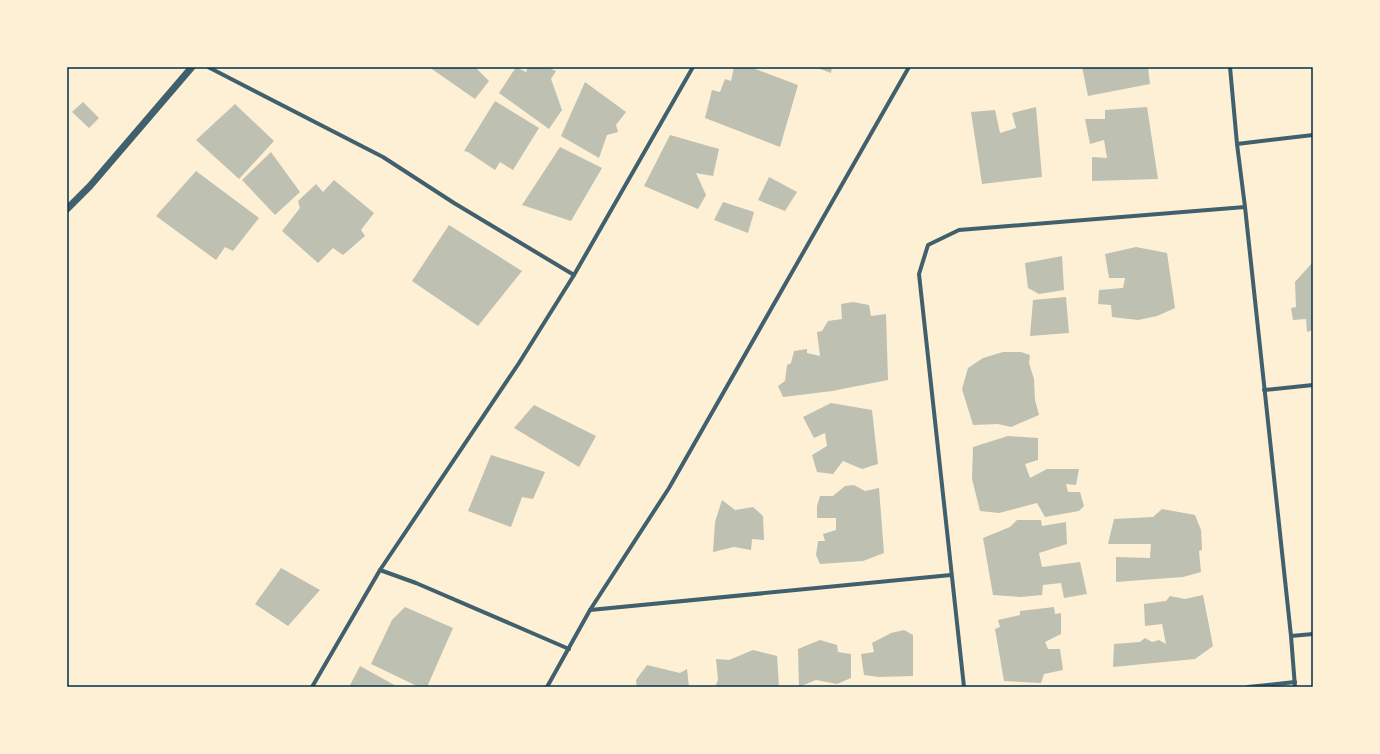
<svg xmlns="http://www.w3.org/2000/svg" width="1380" height="754" viewBox="0 0 1380 754" font-family="Merriweather,serif">
<style>
.building{fill:#bec0b2}
.lines{fill:none;stroke-linecap:round;stroke-linejoin:round}
.minor{stroke:#3f606c;stroke-width:4}
.tertiary{stroke:#3f606c;stroke-width:7}
.neatline{fill:none;stroke:#003049;stroke-width:1.5}
</style>
<rect width="100%" height="100%" fill="#fdf0d5"/>
<g class="building">
<polygon points="429,67 475,67 489,81 475,99"/>
<polygon points="516,67 526,72 528,67 547,67 556,71 551,79 562,110 549,129 499,93"/>
<polygon points="734,67 750,67 798,85 780,147 705,118 712,90 720,92 725,79 731,81"/>
<polygon points="815,67 832,67 831,73"/>
<polygon points="1082,67 1148,67 1150,84 1088,96"/>
<polygon points="585,82 626,112 616,125 618,132 607,135 599,158 561,136"/>
<polygon points="495,101 539,128 513,170 500,162 495,170 468,152 464,151"/>
<polygon points="83,102 99,118 89,128 72,112"/>
<polygon points="235,104 274,141 239,179 196,140"/>
<polygon points="1036,107 1042,177 982,184 971,112 995,110 1000,133 1016,128 1012,113"/>
<polygon points="1147,107 1158,179 1092,181 1092,157 1107,158 1104,140 1090,144 1085,119 1105,119 1105,110"/>
<polygon points="670,135 719,149 713,176 696,173 706,195 698,209 644,186"/>
<polygon points="560,147 602,168 571,221 522,205"/>
<polygon points="271,152 300,192 275,215 242,180"/>
<polygon points="196,171 259,218 233,251 225,247 216,260 156,216"/>
<polygon points="769,177 797,192 785,211 758,200"/>
<polygon points="334,180 374,213 361,230 365,236 343,255 333,248 318,263 282,231 300,208 298,201 316,184 323,192"/>
<polygon points="723,202 754,212 748,233 714,220"/>
<polygon points="449,225 522,271 478,326 412,281"/>
<polygon points="1136,247 1167,253 1175,308 1157,316 1138,320 1112,317 1111,305 1098,304 1099,290 1123,288 1125,278 1109,278 1105,254"/>
<polygon points="1062,256 1064,290 1039,294 1028,288 1025,263"/>
<polygon points="1313,262 1313,330 1307,332 1306,319 1293,320 1291,308 1296,307 1295,282"/>
<polygon points="1066,297 1069,333 1030,336 1033,300"/>
<polygon points="853,302 869,305 871,316 886,314 888,380 832,391 783,397 778,386 785,381 787,365 791,363 794,351 807,349 807,353 820,356 817,332 822,331 828,321 842,319 841,304"/>
<polygon points="1003,352 1021,352 1030,355 1029,363 1034,379 1035,400 1039,415 1011,427 998,424 973,425 962,389 968,368 983,358"/>
<polygon points="831,403 872,410 878,464 862,469 843,461 833,474 817,472 812,455 827,446 825,433 814,438 803,417"/>
<polygon points="534,405 596,436 579,467 514,428"/>
<polygon points="1008,436 1038,438 1038,460 1025,464 1030,478 1047,469 1079,469 1076,485 1066,484 1068,492 1080,492 1084,506 1079,511 1045,517 1037,503 999,513 980,511 972,479 973,447"/>
<polygon points="491,455 545,472 533,499 522,497 511,527 468,511"/>
<polygon points="854,485 865,491 879,488 884,553 863,561 820,564 816,555 818,541 825,541 823,534 836,530 836,518 817,518 817,506 820,496 833,496 845,486"/>
<polygon points="722,500 735,510 753,507 763,516 764,540 752,539 751,550 734,547 713,552 715,522"/>
<polygon points="1162,509 1195,515 1201,530 1202,550 1199,551 1201,572 1183,577 1116,582 1116,557 1150,558 1151,544 1108,544 1114,519 1153,517"/>
<polygon points="1017,520 1041,520 1042,526 1066,522 1067,544 1039,553 1042,567 1080,562 1087,594 1064,598 1061,583 1043,585 1042,595 1021,597 993,595 983,538 1010,527"/>
<polygon points="281,568 320,590 288,626 255,604"/>
<polygon points="1203,595 1213,646 1195,659 1113,667 1114,644 1140,642 1145,638 1152,642 1159,640 1166,644 1162,624 1145,626 1144,604 1166,601 1170,596 1185,599"/>
<polygon points="405,607 453,628 427,687 419,687 371,664 392,620"/>
<polygon points="1054,607 1055,614 1061,613 1061,634 1045,642 1048,649 1060,649 1063,670 1044,674 1041,683 1004,681 995,629 1000,627 998,620 1020,615 1020,611"/>
<polygon points="904,630 913,635 913,676 879,677 864,675 861,654 874,652 872,643 891,633"/>
<polygon points="820,640 837,645 838,652 851,654 851,678 837,684 816,680 799,687 798,649"/>
<polygon points="753,650 777,656 779,687 715,687 718,680 716,659 729,660"/>
<polygon points="647,665 680,673 687,669 689,687 637,687 636,680"/>
<polygon points="360,666 398,687 349,687"/>
</g>
<g class="lines">
<g class="minor">
<polyline points="208,67 383,157 454,203 574,275"/>
<polyline points="1230,67 1237,144 1245,207 1291,636 1295,687"/>
<polyline points="1237,144 1313,135"/>
<polyline points="1264,390 1313,385"/>
<polyline points="590,610 951,575"/>
<polyline points="1291,636 1313,634"/>
<polyline points="569,649 416,583 380,570 519,363 574,275 693,67"/>
<polyline points="312,687 380,570"/>
<polyline points="547,687 590,610 669,488 909,67"/>
<polyline points="964,687 919,274 928,245 959,230 1245,207"/>
<polyline points="1248,687 1295,682"/>
</g>
<polyline class="tertiary" points="67,209 90,186 192,67"/>
</g>
<rect width="1380" height="754" fill="none" stroke="#fdf0d5" stroke-width="136"/>
<rect x="68" y="68" width="1244" height="618" class="neatline"/>
</svg>
